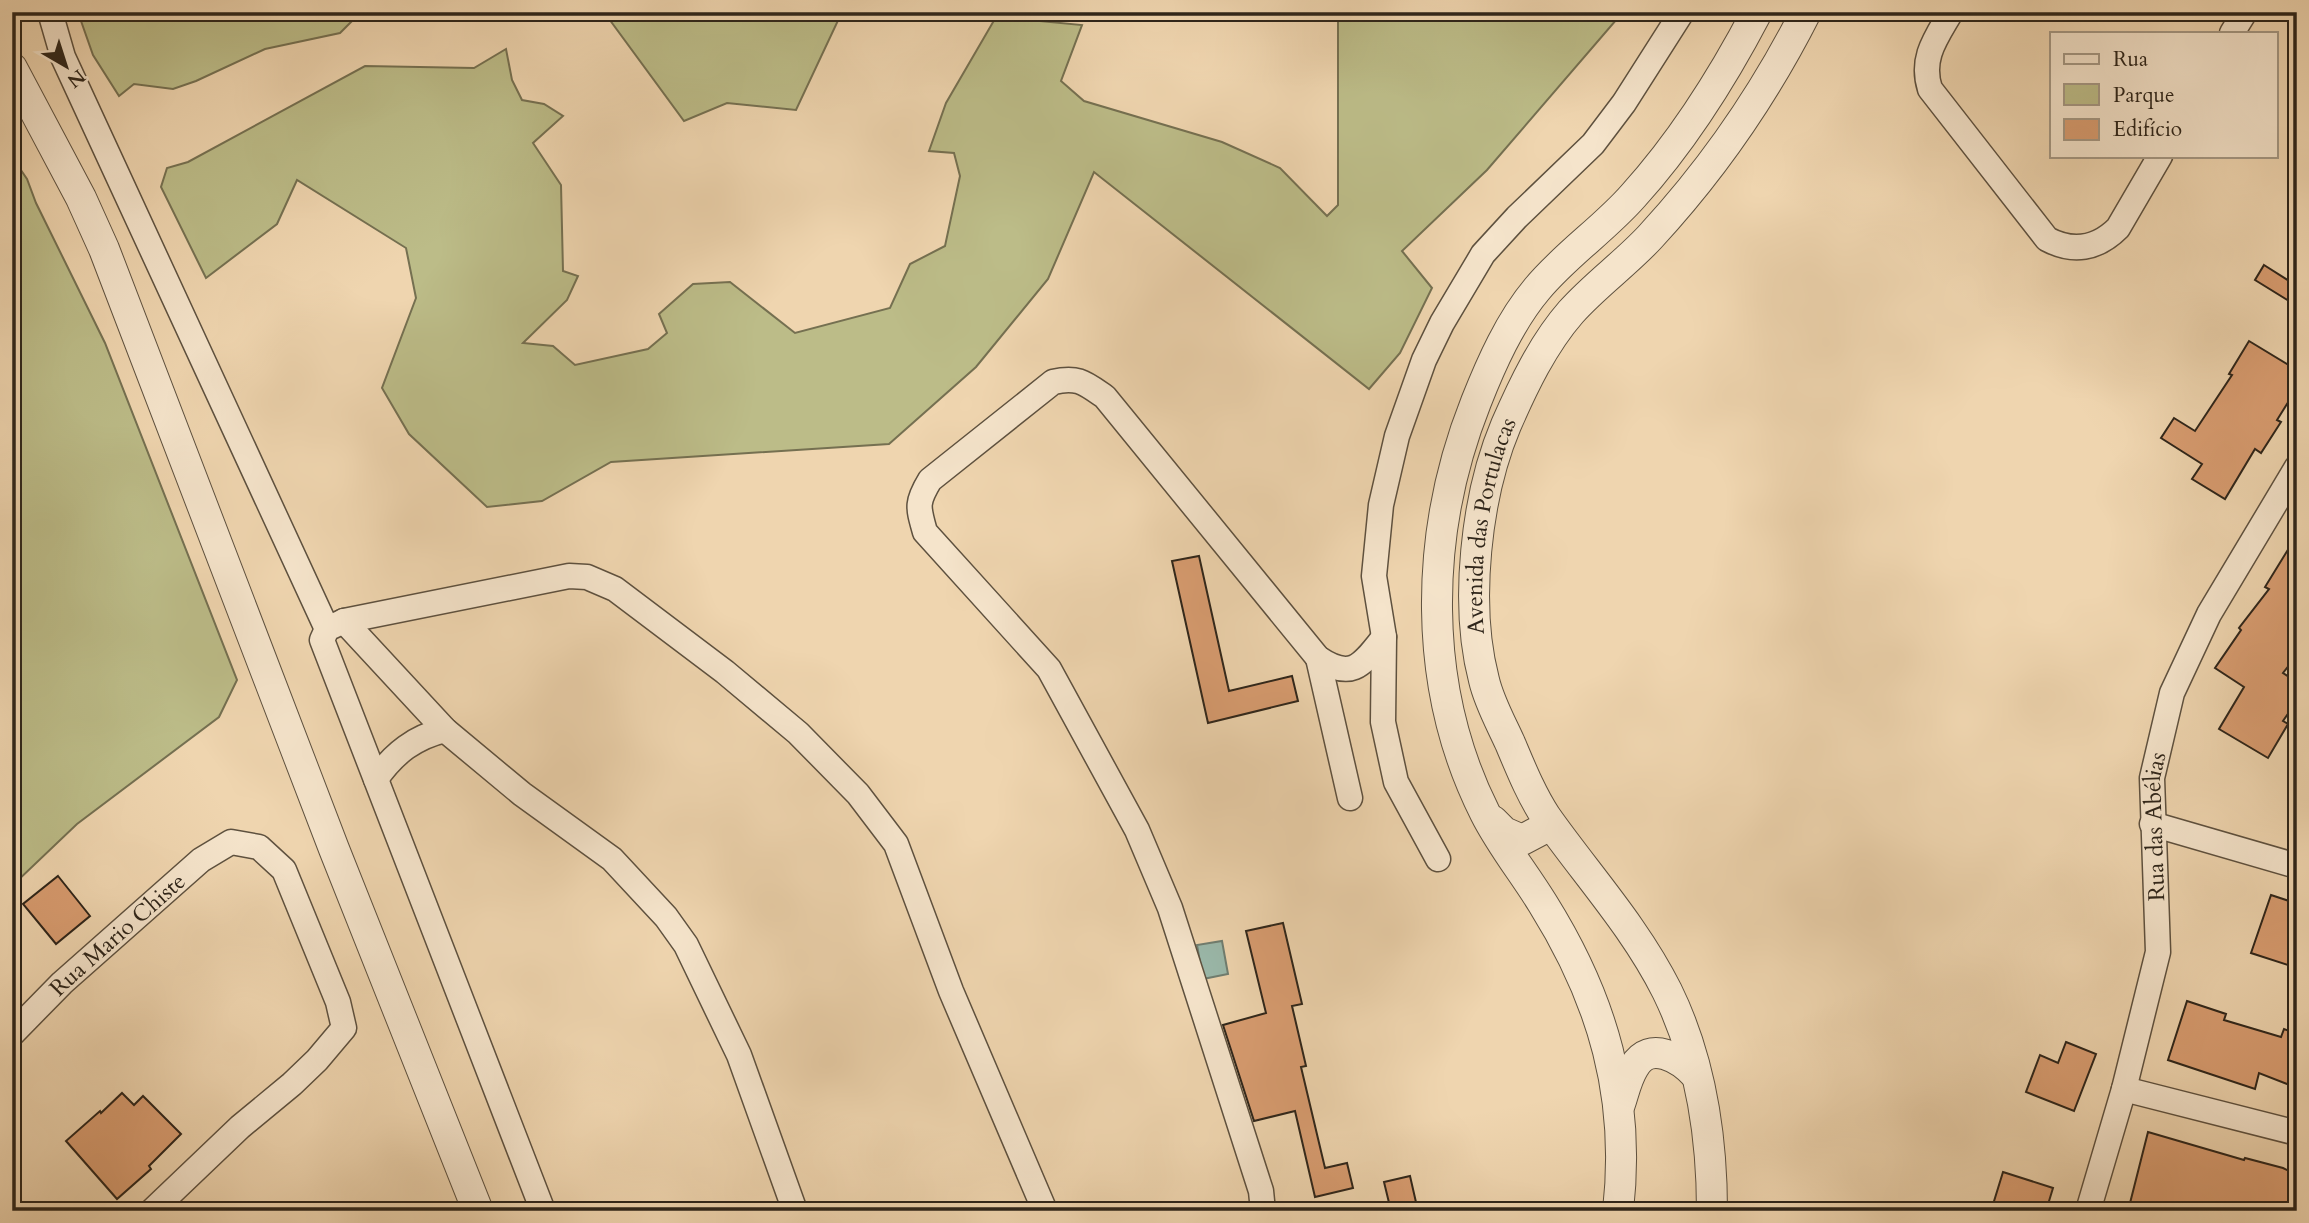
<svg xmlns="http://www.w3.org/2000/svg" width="2309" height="1223" viewBox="0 0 2309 1223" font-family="Cardo,serif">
<rect width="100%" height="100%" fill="#efd5af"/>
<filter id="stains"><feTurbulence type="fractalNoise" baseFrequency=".00286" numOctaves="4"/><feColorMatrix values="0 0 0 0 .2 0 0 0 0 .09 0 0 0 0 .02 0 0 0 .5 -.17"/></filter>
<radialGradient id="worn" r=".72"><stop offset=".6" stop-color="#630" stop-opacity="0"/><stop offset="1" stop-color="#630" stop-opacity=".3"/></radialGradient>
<g fill="#bcbc88" stroke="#757051" stroke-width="2">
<polygon points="108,12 361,12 340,33 265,49 196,81 173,89 134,84 119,96 93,55 81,21"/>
<polygon points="604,12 842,12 796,110 727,103 684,121"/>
<polygon points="1338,12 1623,12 1487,170 1402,251 1432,288 1400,353 1369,389 1094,172 1048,279 976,367 889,444 611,462 542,501 487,507 409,434 382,388 416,298 406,248 297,180 277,224 206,278 161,187 167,168 188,162 365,66 474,68 506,49 512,80 522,100 544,104 563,116 533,143 561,185 563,271 578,276 567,300 523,343 553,346 575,365 648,349 667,333 659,314 693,284 730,282 795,333 890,308 910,264 945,246 960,176 954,153 929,151 946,103 996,17 1082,25 1061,81 1084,101 1222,142 1280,168 1327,216 1338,205"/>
<polygon points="12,157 27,179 36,203 105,343 237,680 219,717 77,824 12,886"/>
</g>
<polygon fill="#9ab9ab" stroke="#6f7e71" stroke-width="2" points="1222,941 1228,974 1203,979 1197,945"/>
<g fill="#d99d71" stroke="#2e251a" stroke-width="2">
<polygon points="2264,265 2297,286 2297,306 2255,280"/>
<polygon points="2249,341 2297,370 2297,388 2277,420 2281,422 2261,453 2255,449 2225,499 2192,479 2202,464 2161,438 2174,418 2195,431 2232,375 2229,374"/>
<polygon points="2297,535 2297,655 2283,673 2297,682 2297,701 2283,721 2288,724 2268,758 2219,729 2244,687 2215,668 2241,630 2239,628 2269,589 2265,587"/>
<polygon points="1199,556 1229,691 1292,676 1298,701 1208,723 1172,561"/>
<polygon points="58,876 90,916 56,944 23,904"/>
<polygon points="2271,895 2292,902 2290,909 2297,910 2297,968 2251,953"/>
<polygon points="1283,923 1302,1004 1292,1006 1306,1066 1301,1067 1325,1168 1347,1163 1353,1188 1315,1197 1295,1111 1254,1121 1223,1025 1266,1013 1246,931"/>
<polygon points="2187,1001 2226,1014 2224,1020 2281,1037 2284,1029 2297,1034 2297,1088 2259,1073 2255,1089 2168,1060"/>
<polygon points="2066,1042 2096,1054 2074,1111 2026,1092 2040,1055 2058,1063"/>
<polygon points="122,1093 134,1105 143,1096 181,1134 149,1166 151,1169 117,1199 66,1141 100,1111 101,1113"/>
<polygon points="2148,1132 2244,1160 2245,1158 2283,1168 2297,1175 2297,1211 2192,1211 2171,1204 2169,1211 2128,1211"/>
<polygon points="2003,1172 2053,1188 2046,1211 1991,1211"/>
<polygon points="1410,1176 1418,1211 1391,1211 1384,1182"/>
</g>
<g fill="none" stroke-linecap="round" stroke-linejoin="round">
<g stroke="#5e513f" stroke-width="27">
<g id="minor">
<polyline points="50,12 63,57 327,629"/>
<path d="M 1951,12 C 1936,38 1920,58 1930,89 L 2047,239 C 2073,253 2097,249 2118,228 L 2160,156"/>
<polyline points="2232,33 2245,12"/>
<polyline points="344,621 445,730 522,794 612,859 666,917 686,945 739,1055 795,1211"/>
<polyline points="1318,658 1350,798"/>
<path d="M 376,779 C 394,753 415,737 445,730"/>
<polyline points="2152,824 2297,866"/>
<polyline points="1438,859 1396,782 1383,722 1384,637 1374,576 1381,505 1397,436 1424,360 1442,323 1483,254 1517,217 1593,144 1624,103 1682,12"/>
<path id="s1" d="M 12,1034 L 62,983 L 201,860 L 231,842 L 259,847 L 284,870 L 338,1002 L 344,1028 L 317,1060 L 292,1084 L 240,1127 L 152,1211"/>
<polyline points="2124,1089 2297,1133"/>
<polyline points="543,1211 322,640 327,629 344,621 569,576 587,577 615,589 725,672 798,733 858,794 896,844 951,991 1045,1211"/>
<path d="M 1263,1211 L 1261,1191 L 1170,908 L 1137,830 L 1049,669 L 925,532 C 918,507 916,503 930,480 L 1053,382 C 1078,376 1085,383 1105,397 L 1318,658 C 1352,681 1362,665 1384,637"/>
<path id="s2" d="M 2088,1211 L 2124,1089 L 2158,952 L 2152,778 L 2172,693 L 2209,614 L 2297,467"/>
</g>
</g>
<g stroke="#5e513f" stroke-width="32">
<g id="tertiary">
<polyline points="12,68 81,198 104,249 334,849 478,1211"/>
<polyline points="1493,821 1504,832 1522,840 1541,830 1547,819"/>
<path d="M 1620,1104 C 1624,1092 1627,1078 1634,1067 C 1650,1039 1681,1059 1696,1075"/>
<path d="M 1618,1211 C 1631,1097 1603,1000 1543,904 C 1524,873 1501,845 1485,813 C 1421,686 1424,533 1476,402 C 1491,364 1510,321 1537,289 C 1565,255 1604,229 1633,196 C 1682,142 1723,77 1757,12"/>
<path id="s3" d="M 1712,1211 C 1712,1137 1700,1058 1667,991 C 1635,927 1587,875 1546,817 C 1531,794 1521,769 1510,743 C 1501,723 1489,702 1484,680 C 1464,604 1476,496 1506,425 C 1523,386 1543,344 1571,312 C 1595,285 1626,263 1650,237 C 1712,170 1765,93 1806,12"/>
</g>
</g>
<use href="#minor" stroke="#f5e4cb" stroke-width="24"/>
<use href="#tertiary" stroke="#f5e4cb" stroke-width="30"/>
</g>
<g text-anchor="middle" stroke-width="5" stroke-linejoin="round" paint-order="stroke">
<g font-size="23" fill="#2e251a" stroke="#f5e4cb">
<text dy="8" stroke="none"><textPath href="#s3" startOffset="746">Avenida das Portulacas</textPath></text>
<text dy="8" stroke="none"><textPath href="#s2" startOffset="394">Rua das Abélias</textPath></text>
<text dy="8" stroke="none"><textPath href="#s1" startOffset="145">Rua Mario Chiste</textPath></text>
</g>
</g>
<rect width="2309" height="1223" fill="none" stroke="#efd5af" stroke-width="42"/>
<rect x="14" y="14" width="2281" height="1195" fill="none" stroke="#2e251a" stroke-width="3.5"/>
<rect x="21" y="21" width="2267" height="1181" fill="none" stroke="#2e251a" stroke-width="2"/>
<rect x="2050" y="32" width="228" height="126" fill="#f5e4cb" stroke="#a59884" stroke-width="2"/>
<rect x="2064" y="54" width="35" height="10" fill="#f5e4cb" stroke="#a59884" stroke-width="2"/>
<text x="2113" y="66" font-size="21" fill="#2e251a">Rua</text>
<rect x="2064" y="84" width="35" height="21" fill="#bcbc88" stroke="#a59884" stroke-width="2"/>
<text x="2113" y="102" font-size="21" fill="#2e251a">Parque</text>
<rect x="2064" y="119" width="35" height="21" fill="#d99d71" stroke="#a59884" stroke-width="2"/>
<text x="2113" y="136" font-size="21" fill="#2e251a">Edifício</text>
<g transform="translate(66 66) rotate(141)" stroke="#f5e4cb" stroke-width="5" paint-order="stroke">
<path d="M0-5L12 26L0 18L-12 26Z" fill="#2e251a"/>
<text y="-10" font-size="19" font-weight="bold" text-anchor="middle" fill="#2e251a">N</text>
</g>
<rect width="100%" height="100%" filter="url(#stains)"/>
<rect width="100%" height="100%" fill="url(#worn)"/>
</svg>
